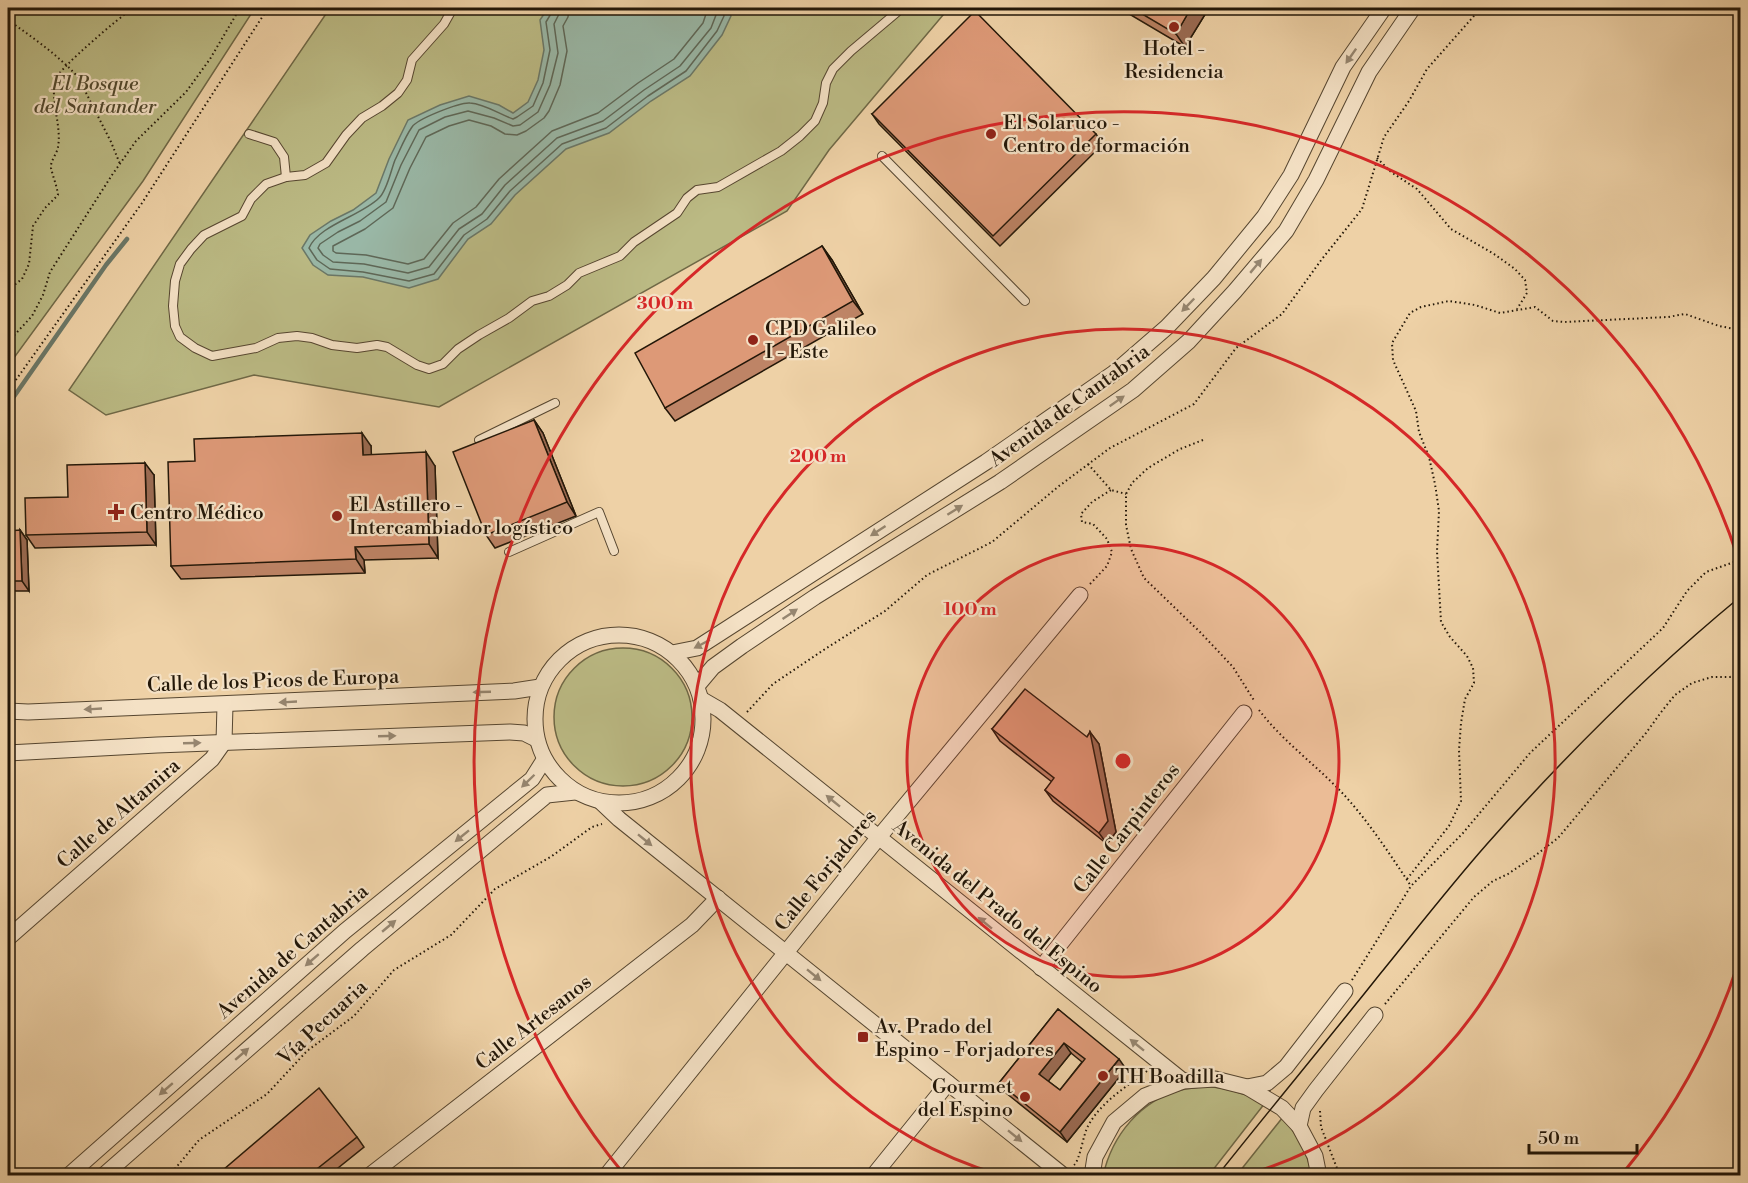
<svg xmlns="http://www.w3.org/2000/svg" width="1748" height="1183" viewBox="0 0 1748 1183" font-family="'Libre Bodoni',serif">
<rect width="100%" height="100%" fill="#eed1a6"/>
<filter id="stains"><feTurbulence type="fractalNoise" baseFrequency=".00333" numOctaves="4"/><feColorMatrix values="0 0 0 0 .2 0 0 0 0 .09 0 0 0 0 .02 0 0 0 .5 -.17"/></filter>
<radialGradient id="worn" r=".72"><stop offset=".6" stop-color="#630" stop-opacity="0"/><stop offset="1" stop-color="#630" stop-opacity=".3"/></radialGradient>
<g fill="#bbba84" stroke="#6f6846" stroke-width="1.5">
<polygon points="8,8 255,8 143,181 8,366"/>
<polygon points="330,8 949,8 829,150 787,211 439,407 254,375 106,415 69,390"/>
<circle cx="623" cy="717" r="69"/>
<path d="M 1205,1086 C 1228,1088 1245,1093 1265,1103 L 1209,1175 L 1103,1176 C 1112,1135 1141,1100 1181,1090 C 1189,1088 1197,1088 1205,1086 Z"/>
<path d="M 1283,1117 C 1298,1137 1307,1150 1312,1176 L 1236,1176 Z"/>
</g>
<polygon fill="#99b7a6" stroke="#6a7767" stroke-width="1.5" points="548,8 728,8 731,16 722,35 690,76 651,101 609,133 566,149 515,195 491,224 468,239 438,279 409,288 363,277 328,275 313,265 302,248 310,235 331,221 353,210 376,193 389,159 408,120 440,105 469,96 499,105 513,113 528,102 538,80 544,50 540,20"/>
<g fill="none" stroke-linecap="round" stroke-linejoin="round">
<g stroke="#5e6757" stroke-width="1.5">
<path d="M 553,8 L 552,12 L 546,22 L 550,50 L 543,83 L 533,106 L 517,117 L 513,119 C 499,114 485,104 470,103 C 460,102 417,119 412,127 C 405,137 400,150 395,160 C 391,170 387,191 379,198 C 361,216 319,225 309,248 L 317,260 L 330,269 L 363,272 L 409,281 L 434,274 L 464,235 L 487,219 L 510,191 L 562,144 L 606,128 L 648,96 L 686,71 L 717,31 L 724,16 L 723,8"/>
<polyline points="560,8 559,14 554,24 558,53 550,85 538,112 520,125 513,126 494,118 468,111 445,117 419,130 401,165 386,202 360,221 338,232 320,244 318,248 323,255 333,262 364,264 408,273 429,267 459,229 482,214 505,185 557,138 603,121 644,90 680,66 711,28 716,15 715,8"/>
<polyline points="569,8 568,17 563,26 567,51 560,85 549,111 544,118 526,131 517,135 505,134 491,126 469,120 449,126 426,137 410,168 393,208 365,229 333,246 333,251 336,253 366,255 408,264 424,259 453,223 476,207 499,179 552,131 598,113 638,83 674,59 703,23 706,14 706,8"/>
</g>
<polyline stroke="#6a7767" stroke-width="4.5" points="8,405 106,265 127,239"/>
<g stroke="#564630" stroke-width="10">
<g id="service">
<polyline points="453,8 444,24 412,60 407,80 398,93 382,106 362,118 346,135 326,163 305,175 286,177 266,184 251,199 242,216 204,235 191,249 180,264 175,281 173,306 175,326 180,337 195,348 212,356 256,348 278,338 297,336 312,338 332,345 357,348 377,345 387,347 417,365 429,369 443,364 458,349 479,335 509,318 532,301 549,296 567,285 579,273 620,256 634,242 677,213 687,198 697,190 718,187 781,151 800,136 815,121 823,103 826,83 833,69 851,51 902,8"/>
<polyline points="249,134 274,142 284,157 286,177"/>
<polyline points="882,156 1025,301"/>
<polyline points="479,440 555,403"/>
<polyline points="509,552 599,512 614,551"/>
</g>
</g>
<g stroke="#564630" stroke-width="17">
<g id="minor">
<circle cx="619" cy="719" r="84"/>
<polyline points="672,653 697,648 986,462 1114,373 1167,327 1214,278 1264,217 1291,175 1343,67 1384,8"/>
<polyline points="697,686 713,667 742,646 815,597 1000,482 1133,390 1189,341 1235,291 1286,231 1316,180 1369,72 1413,8"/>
<polyline points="701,699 720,710 1183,1081"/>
<polyline points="8,711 28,712 514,691 540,687"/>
<polyline points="8,753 157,745 510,732 524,733 536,739"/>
<polyline points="601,802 619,819 1064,1176"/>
<polyline points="8,938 212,759 224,742 225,705"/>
<polyline points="1041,968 1244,713"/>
<polyline points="1247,1087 1267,1083 1286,1067 1345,991"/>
<polyline points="1299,1126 1303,1108 1316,1090 1375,1015"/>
<polyline points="68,1176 345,931 532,779 544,760"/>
<polyline points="103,1176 362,949 547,795 575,792"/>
<polyline points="369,1176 692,925 718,898"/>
<polyline points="606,1176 879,837 1080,595"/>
<polyline points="873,1176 948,1083"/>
<polyline points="1092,1176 1095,1157 1114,1122 1145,1096 1183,1081 1215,1079 1247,1087 1282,1108 1299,1126 1315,1156 1319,1176"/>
</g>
</g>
<g stroke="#231708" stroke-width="2" stroke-dasharray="1.5 3" stroke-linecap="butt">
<path d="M 8,20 C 32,37 58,55 78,77 L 111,142 L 120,164"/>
<polyline points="1377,158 1391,172 1417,189 1451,229 1494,254 1515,269 1525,280 1527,293 1517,309"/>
<path d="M 8,290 L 22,279 L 29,264 L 33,226 L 45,208 L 58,195 C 57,186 53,177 51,168 C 50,161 57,154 58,147 C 62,125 49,98 56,79 C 59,68 120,17 133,8"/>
<polyline points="8,342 32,316 43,295 50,272 112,175 136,141 186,92 210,59 240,8"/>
<polyline points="8,391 142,203 268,8"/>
<polyline points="1203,440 1180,449 1148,468 1132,483 1126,494 1126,525 1131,549 1144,578 1200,632 1233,667 1255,702"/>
<polyline points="1088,464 1111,490 1126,494"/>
<polyline points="1090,584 1107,566 1112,552 1107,539 1093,524 1082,522 1081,514 1092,502 1111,490"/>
<path d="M 1259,710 C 1284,743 1319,767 1346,797 C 1371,825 1391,856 1411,886"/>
<polyline points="747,712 773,684 822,651 885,611 927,575 992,542 1059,486 1110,448 1194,404 1236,348 1282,314 1322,259 1362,209 1384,137 1409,101 1427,69 1481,8"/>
<polyline points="1407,879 1449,826 1461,801 1459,750 1461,723 1465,699 1474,683 1473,668 1467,656 1450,637 1441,622 1437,551 1439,511 1435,484 1429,457 1419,432 1416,411 1393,360 1392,343 1410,313 1421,307 1449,301 1475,305 1500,313 1535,307 1553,321 1564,322 1668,317 1685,314 1719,326 1740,330"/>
<polyline points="1352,980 1411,886 1463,833 1530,753 1663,628 1687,591 1706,572 1740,560"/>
<polyline points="1385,1004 1474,897 1493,881 1508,874 1536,855 1558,838 1646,733 1662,711 1675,695 1692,683 1712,677 1730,677 1740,675"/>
<polyline points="1320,1111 1321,1127 1340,1176"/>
<path d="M 1074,1165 C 1080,1160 1083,1135 1088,1126 C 1101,1102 1126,1087 1147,1071"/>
<polyline points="169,1176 199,1140 267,1094 307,1051 354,1016 394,970 451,935 495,889 552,856 592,827 602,824"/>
</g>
<use href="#service" stroke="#f4e1c5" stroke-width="8"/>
<use href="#minor" stroke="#f4e1c5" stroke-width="15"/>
<path stroke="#231708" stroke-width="1.5" d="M 1217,1176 C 1271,1108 1326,1042 1380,974 C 1415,931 1450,886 1487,844 C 1565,756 1649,672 1740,597"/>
</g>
<g fill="#be8466" stroke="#231708" stroke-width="1.5" fill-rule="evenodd">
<polygon points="1119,8 1209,8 1185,47"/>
<polygon points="872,114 1096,134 1103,144 1000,246 879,124"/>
<polygon points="822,246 832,260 863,314 675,421 665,408"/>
<polygon points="534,420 543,433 576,516 495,548 486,535"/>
<polygon points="371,446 371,455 435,466 438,558 364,560 365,573 181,579 171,566"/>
<polygon points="154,475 156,545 35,548 26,535 68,497"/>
<polygon points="20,530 27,540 29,591 15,591 8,581"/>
<polygon points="992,729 1087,737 1090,732 1099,744 1116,832 1107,844 1053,801 1045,790 1052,782 1000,741"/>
<path d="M 1058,1009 L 1126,1069 L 1067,1142 L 1006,1093 L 999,1083 ZM 1071,1053 L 1082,1062 L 1060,1090 L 1048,1081 Z"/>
<polygon points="357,1137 364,1147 328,1176 216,1176"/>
</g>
<g fill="#9b6b53" stroke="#231708" stroke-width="1.5">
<polygon points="1191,8 1209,8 1185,47 1176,34"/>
<polygon points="822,246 832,260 863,314 853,301"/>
<polygon points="534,420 543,433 576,516 567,502"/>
<polygon points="362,433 371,446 372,468 363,455"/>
<polygon points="426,452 435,466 438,558 429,544"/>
<polygon points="145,463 154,475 156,545 147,532"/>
<polygon points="20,530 27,540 29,591 22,581"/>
<polygon points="355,547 364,560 365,573 356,559"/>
<polygon points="1090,732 1099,744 1116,832 1107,844 1099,833"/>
<polygon points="1064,1043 1071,1053 1046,1084 1039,1074"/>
<polygon points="1119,1059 1126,1069 1067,1142 1060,1132"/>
</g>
<g fill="#d97" stroke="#231708" stroke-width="1.5" fill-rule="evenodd">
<polygon points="1132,8 1191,8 1176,34"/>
<polygon points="975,11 1096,134 993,236 872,114"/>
<polygon points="822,246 853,301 665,408 635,353"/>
<polygon points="534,420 567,502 486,535 453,452"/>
<polygon points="362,433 363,455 426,452 429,544 355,547 356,559 171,566 168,462 195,461 194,439"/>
<polygon points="145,463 147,532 26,535 25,498 68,497 67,465"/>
<polygon points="20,530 22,581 8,581 8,531"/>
<polygon points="1025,689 1087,737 1090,732 1108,821 1099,833 1045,790 1054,778 992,729"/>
<path d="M 1058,1009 L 1119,1059 L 1060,1132 L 999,1083 ZM 1064,1043 L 1085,1059 L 1060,1090 L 1039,1074 Z"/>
<polygon points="319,1088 357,1137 308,1176 216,1176"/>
</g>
<defs><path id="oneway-solid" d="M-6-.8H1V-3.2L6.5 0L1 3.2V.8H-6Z" transform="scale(1.5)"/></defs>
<g fill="#968670">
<use href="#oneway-solid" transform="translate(1351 56) rotate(125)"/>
<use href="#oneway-solid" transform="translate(1256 266) rotate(-50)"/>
<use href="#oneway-solid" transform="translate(1188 305) rotate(134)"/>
<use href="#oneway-solid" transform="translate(1117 401) rotate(-35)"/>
<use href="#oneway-solid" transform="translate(955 510) rotate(-32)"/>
<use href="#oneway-solid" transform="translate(878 531) rotate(147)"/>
<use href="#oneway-solid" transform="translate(790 614) rotate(-34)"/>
<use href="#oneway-solid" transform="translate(702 644) rotate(152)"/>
<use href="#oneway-solid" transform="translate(482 692) rotate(178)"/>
<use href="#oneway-solid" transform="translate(288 702) rotate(177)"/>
<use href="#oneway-solid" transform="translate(93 709) rotate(177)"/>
<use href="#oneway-solid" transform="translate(387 736) rotate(-2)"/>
<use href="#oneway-solid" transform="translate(192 743) rotate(-2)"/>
<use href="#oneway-solid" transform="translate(528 781) rotate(136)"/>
<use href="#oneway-solid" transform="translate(833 801) rotate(-141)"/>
<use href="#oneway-solid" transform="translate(462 836) rotate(141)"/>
<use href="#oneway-solid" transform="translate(645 840) rotate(39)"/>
<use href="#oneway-solid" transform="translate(985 923) rotate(-141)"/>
<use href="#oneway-solid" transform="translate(389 926) rotate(-40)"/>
<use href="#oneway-solid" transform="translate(312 960) rotate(139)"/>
<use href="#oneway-solid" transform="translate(814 975) rotate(39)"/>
<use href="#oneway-solid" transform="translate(1137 1045) rotate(-141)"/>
<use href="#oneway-solid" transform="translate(242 1054) rotate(-41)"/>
<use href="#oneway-solid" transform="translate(166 1089) rotate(139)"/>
<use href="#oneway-solid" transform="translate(1015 1136) rotate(39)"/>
</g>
<circle cx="1123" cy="761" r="216" fill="#d62828" fill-opacity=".12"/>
<g fill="none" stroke="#d62828" stroke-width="3">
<circle cx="1123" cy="761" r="216"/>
<path d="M1000 1175A432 432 0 1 1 1246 1175"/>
<path d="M1739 961A648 648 0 0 1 1623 1173M623 1173A648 648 0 1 1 1739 561"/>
</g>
<g fill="#8f2418" stroke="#f4e1c5" stroke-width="2">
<circle cx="1174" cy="27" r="6"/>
<circle cx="991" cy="134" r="6"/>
<circle cx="753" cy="340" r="6"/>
<path d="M113 503h6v6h6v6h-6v6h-6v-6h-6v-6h6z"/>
<circle cx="337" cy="516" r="6"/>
<rect x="857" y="1031" width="12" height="12" rx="3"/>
<circle cx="1103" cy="1076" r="6"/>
<circle cx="1025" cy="1097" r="6"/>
</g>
<g text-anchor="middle" stroke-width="4.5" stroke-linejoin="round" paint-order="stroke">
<g font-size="20" fill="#231708" stroke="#f4e1c5" text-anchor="start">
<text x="1174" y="55" text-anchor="middle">Hotel -<tspan x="1174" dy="23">Residencia</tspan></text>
<text x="1003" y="129">El Solaruco -<tspan x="1003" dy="23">Centro de formación</tspan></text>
<text x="765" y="335">CPD Galileo<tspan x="765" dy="23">I - Este</tspan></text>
<text x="349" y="511">El Astillero -<tspan x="349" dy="23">Intercambiador logístico</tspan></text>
<text x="130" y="519">Centro Médico</text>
<text x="875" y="1033">Av. Prado del<tspan x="875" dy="23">Espino - Forjadores</tspan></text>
<text x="1115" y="1083">TH Boadilla</text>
<text x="1013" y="1093" text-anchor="end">Gourmet<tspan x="1013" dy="23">del Espino</tspan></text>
</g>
<g font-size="20" font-style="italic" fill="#51482d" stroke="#f4e1c5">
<text x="95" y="90">El Bosque<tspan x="95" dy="23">del Santander</tspan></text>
</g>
<g font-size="20" fill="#231708" stroke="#f4e1c5">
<text transform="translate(1069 405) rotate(-36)" y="7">Avenida de Cantabria</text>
<text transform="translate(273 680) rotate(-2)" y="7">Calle de los Picos de Europa</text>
<text transform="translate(118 813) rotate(-41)" y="7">Calle de Altamira</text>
<text transform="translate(1126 828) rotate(-52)" y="7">Calle Carpinteros</text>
<text transform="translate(825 870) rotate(-51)" y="7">Calle Forjadores</text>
<text transform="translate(998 906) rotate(39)" y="7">Avenida del Prado del Espino</text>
<text transform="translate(292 951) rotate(-41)" y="7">Avenida de Cantabria</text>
<text transform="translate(322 1022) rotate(-43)" y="7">Vía Pecuaria</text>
<text transform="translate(533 1022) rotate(-38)" y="7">Calle Artesanos</text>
</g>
</g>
<circle cx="1123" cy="761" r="9" fill="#d62828" stroke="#f4e1c5" stroke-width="3"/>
<g font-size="18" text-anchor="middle" font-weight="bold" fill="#d62828" stroke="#f4e1c5" stroke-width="4.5" stroke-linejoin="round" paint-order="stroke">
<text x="665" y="309">300 m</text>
<text x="818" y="462">200 m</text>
<text x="970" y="615">100 m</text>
</g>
<rect width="1748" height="1183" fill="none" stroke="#eed1a6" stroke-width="30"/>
<rect x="9" y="9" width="1730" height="1165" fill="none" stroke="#231708" stroke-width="3"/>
<rect x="15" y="15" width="1718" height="1153" fill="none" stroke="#231708" stroke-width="1.5"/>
<path d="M1529 1144v9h108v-9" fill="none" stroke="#231708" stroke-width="3"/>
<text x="1538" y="1144" font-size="18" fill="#231708" stroke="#f4e1c5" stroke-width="4.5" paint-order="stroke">50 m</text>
<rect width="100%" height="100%" filter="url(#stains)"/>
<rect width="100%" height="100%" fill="url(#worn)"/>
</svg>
